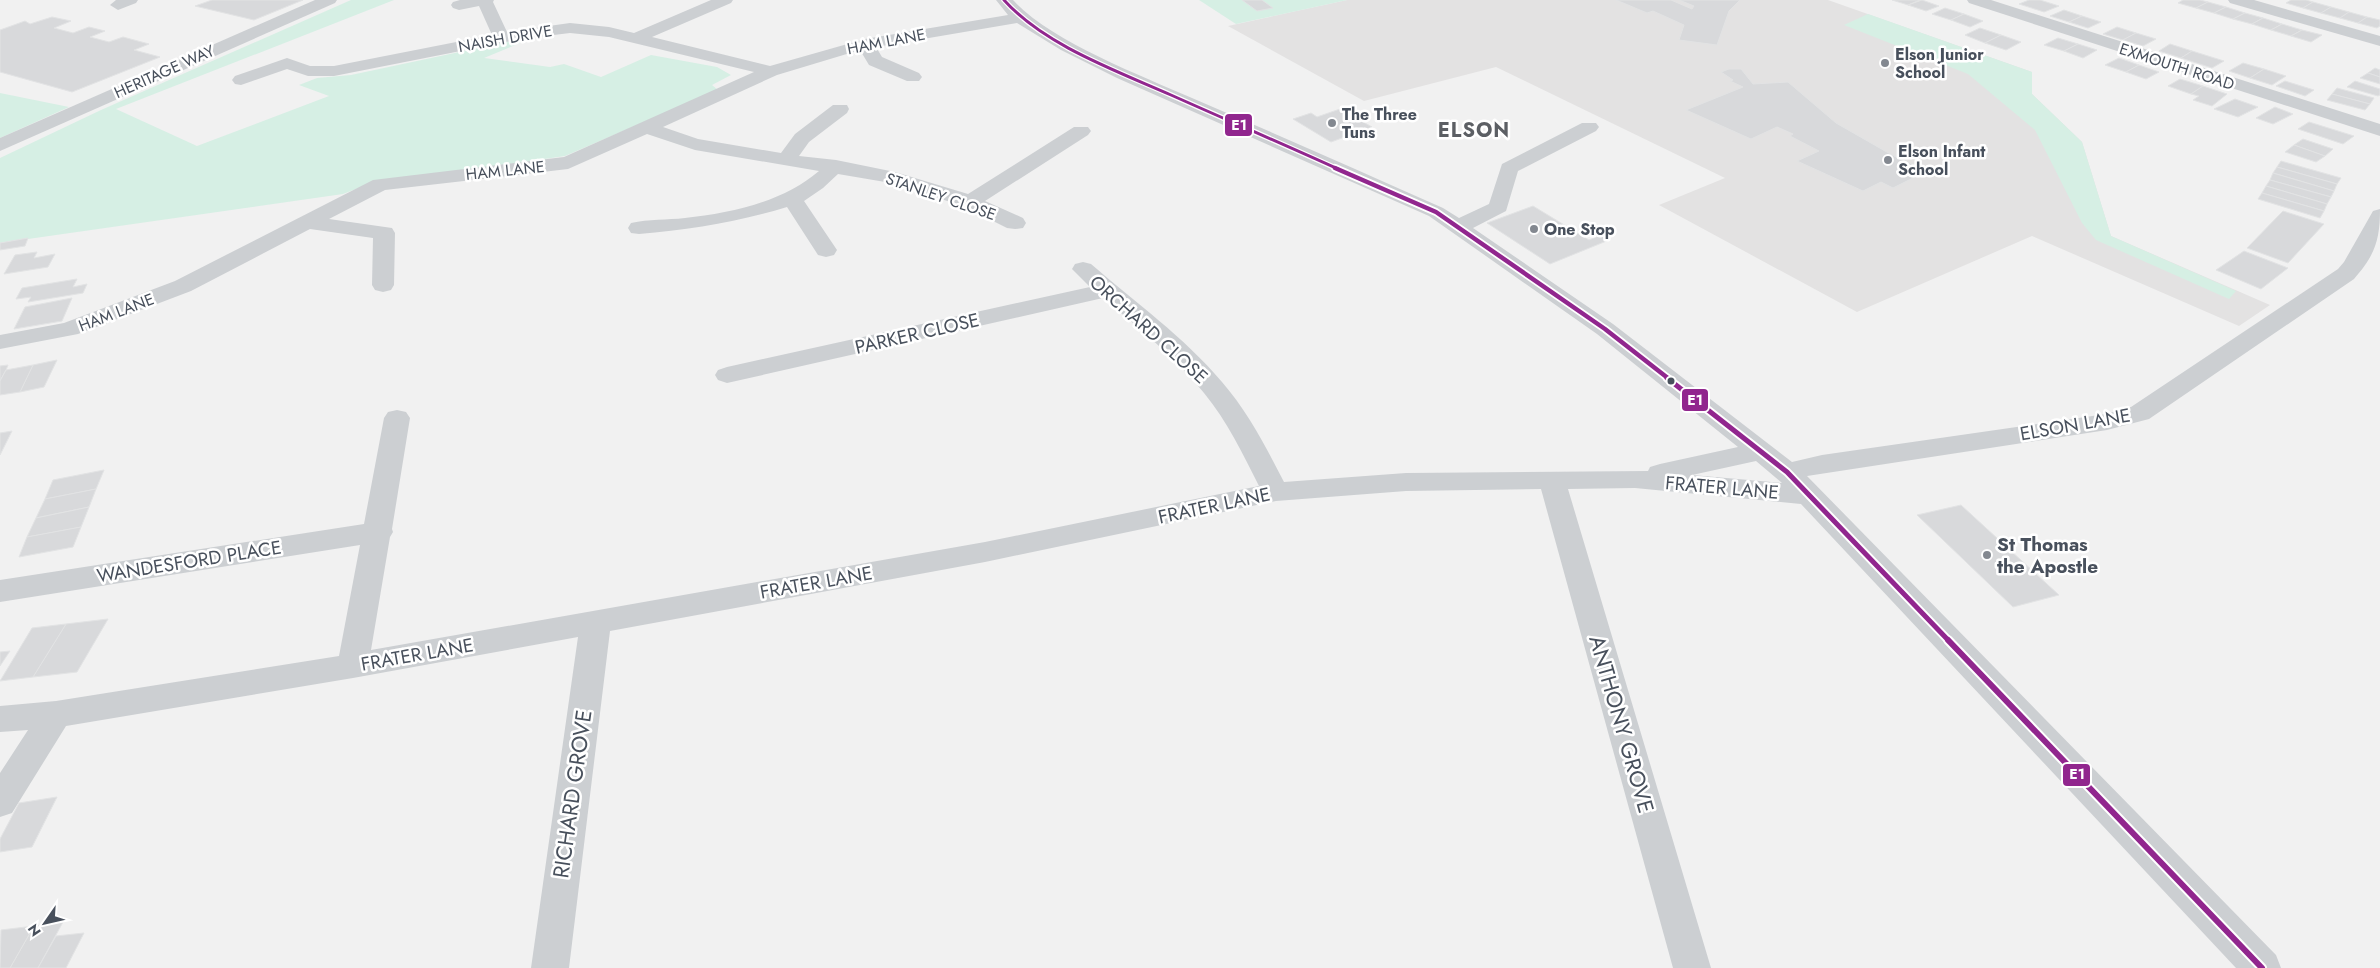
<svg xmlns="http://www.w3.org/2000/svg" width="2380" height="968" viewBox="0 0 2380 968" font-family="Jost,sans-serif">
<rect width="100%" height="100%" fill="#f1f1f1"/>
<polygon fill="#e3e2e2" points="1347,0 1828,0 2032,72 2032,94 2082,142 2111,236 2270,305 2239,326 2032,236 1857,312 1659,205 1725,178 1496,67 1364,101 1228,26"/>
<g fill="#d6efe4">
<polygon points="351,0 394,0 116,109 197,146 329,96 299,85 317,78 351,75 539,35 484,58 550,67 564,64 601,77 651,55 717,67 731,75 712,85 718,90 565,156 369,184 343,194 0,243 0,158 101,110"/>
<polygon points="1199,0 1347,0 1236,24"/>
<polygon points="1868,14 2032,72 2032,94 2082,142 2111,236 2236,291 2229,299 2096,240 2082,223 2035,130 1968,74 1844,25"/>
<polygon points="0,93 69,107 0,138"/>
</g>
<g fill="#d8d9db" stroke="#e2e3e4">
<polygon points="212,0 303,0 254,20 195,6"/>
<polygon points="1242,0 1262,0 1273,8 1257,11"/>
<polygon points="1616,0 1671,0 1692,9 1694,6 1679,0 1740,0 1729,11 1717,45 1679,40 1684,25 1653,11 1647,13"/>
<polygon points="1892,0 1920,0 1908,5"/>
<polygon points="1922,0 1939,6 1926,11 1908,5"/>
<polygon points="2029,0 2040,0 2059,6 2044,12 2019,4"/>
<polygon points="2183,0 2200,0 2208,2 2196,8 2178,3"/>
<polygon points="2291,0 2306,0 2313,2 2303,8 2286,3"/>
<polygon points="2208,2 2226,7 2214,13 2196,8"/>
<polygon points="2313,2 2331,7 2321,13 2303,8"/>
<polygon points="2226,7 2245,13 2233,19 2214,13"/>
<polygon points="2331,7 2349,12 2340,18 2321,13"/>
<polygon points="1945,8 1964,14 1951,20 1932,14"/>
<polygon points="2064,10 2082,16 2069,22 2050,16"/>
<polygon points="2349,12 2367,17 2358,23 2340,18"/>
<polygon points="2245,13 2263,18 2252,24 2233,19"/>
<polygon points="1964,14 1983,21 1970,27 1951,20"/>
<polygon points="2082,16 2101,22 2088,28 2069,22"/>
<polygon points="52,17 71,21 54,28 73,33 89,27 105,31 90,37 109,42 123,37 149,44 134,50 160,57 72,92 0,72 0,30 25,21 30,24"/>
<polygon points="2367,17 2380,20 2380,26 2377,28 2358,23"/>
<polygon points="2263,18 2282,24 2271,30 2252,24"/>
<polygon points="2282,24 2302,30 2291,36 2271,30"/>
<polygon points="2117,27 2136,33 2123,40 2103,34"/>
<polygon points="1980,28 2001,35 1985,43 1965,35"/>
<polygon points="2302,30 2322,35 2311,42 2291,36"/>
<polygon points="2136,33 2156,39 2143,46 2123,40"/>
<polygon points="2001,35 2021,42 2006,50 1985,43"/>
<polygon points="2058,38 2078,44 2064,51 2044,45"/>
<polygon points="2078,44 2097,50 2083,58 2064,51"/>
<polygon points="2170,44 2192,51 2181,58 2159,51"/>
<polygon points="2192,51 2224,61 2212,68 2181,58"/>
<polygon points="2119,58 2139,65 2126,72 2105,65"/>
<polygon points="2243,63 2264,69 2250,78 2229,71"/>
<polygon points="2139,65 2159,72 2146,79 2126,72"/>
<polygon points="2375,68 2380,70 2380,77 2368,73"/>
<polygon points="1729,69 1741,69 1753,84 1788,82 1836,123 1892,155 1927,171 1893,188 1881,182 1863,191 1797,161 1819,151 1790,136 1793,134 1777,127 1751,139 1686,110 1743,87 1730,81 1733,80 1721,72"/>
<polygon points="2264,69 2286,76 2272,85 2250,78"/>
<polygon points="2368,73 2380,77 2380,84 2360,78"/>
<polygon points="2180,79 2203,86 2191,94 2168,86"/>
<polygon points="2285,81 2314,90 2305,96 2276,86"/>
<polygon points="2355,81 2380,89 2380,95 2378,96 2347,87"/>
<polygon points="2203,86 2227,94 2212,106 2193,100 2199,96 2191,94"/>
<polygon points="2337,88 2374,98 2370,104 2332,94"/>
<polygon points="2332,94 2370,104 2365,110 2327,100"/>
<polygon points="2235,99 2258,107 2238,117 2214,109"/>
<polygon points="2275,107 2293,114 2273,124 2256,118"/>
<polygon points="1340,109 1372,127 1331,142 1293,119 1311,113 1317,117"/>
<polygon points="2309,122 2354,136 2343,144 2298,129"/>
<polygon points="2303,139 2333,149 2325,156 2294,145"/>
<polygon points="2294,145 2325,156 2316,162 2285,152"/>
<polygon points="2281,161 2341,178 2337,184 2277,167"/>
<polygon points="2277,167 2337,184 2334,191 2273,173"/>
<polygon points="2273,173 2334,191 2331,197 2270,180"/>
<polygon points="2270,180 2331,197 2327,204 2266,186"/>
<polygon points="2266,186 2327,204 2324,211 2262,193"/>
<polygon points="2262,193 2324,211 2320,218 2258,199"/>
<polygon points="1533,206 1589,240 1601,235 1609,240 1550,264 1487,223"/>
<polygon points="2283,211 2324,224 2288,263 2247,248"/>
<polygon points="28,238 25,246 0,250 0,243"/>
<polygon points="2244,251 2288,268 2261,289 2216,270"/>
<polygon points="37,252 34,258 55,254 48,267 4,274 15,255"/>
<polygon points="77,279 73,287 87,284 83,293 28,302 31,297 16,299 22,288"/>
<polygon points="72,298 62,321 14,329 25,307"/>
<polygon points="57,360 44,387 20,392 33,365"/>
<polygon points="8,365 6,370 0,381 0,366"/>
<polygon points="33,365 20,392 0,395 0,381 6,370"/>
<polygon points="12,431 0,455 0,433"/>
<polygon points="104,470 96,489 45,499 53,480"/>
<polygon points="96,489 89,507 36,518 45,499"/>
<polygon points="1961,505 2059,595 2013,607 1917,515"/>
<polygon points="89,507 81,527 27,537 36,518"/>
<polygon points="81,527 73,547 19,557 27,537"/>
<polygon points="108,619 77,672 33,677 66,624"/>
<polygon points="66,624 33,677 0,681 32,628"/>
<polygon points="10,651 0,666 0,652"/>
<polygon points="57,797 32,847 0,852 0,839 19,803"/>
<polygon points="63,922 38,968 10,968 34,926"/>
<polygon points="34,926 10,968 0,968 1,930"/>
<polygon points="84,933 66,968 38,968 56,936"/>
</g>
<g fill="none" stroke-linecap="round" stroke-linejoin="round">
<g fill="#cccfd2" fill-rule="evenodd">
<polygon points="116,0 138,0 136,3 118,10 110,5"/>
<polygon points="315,0 337,0 335,3 0,151 0,138"/>
<path d="M 460,0 L 494,0 L 493,2 L 507,32 L 570,23 L 609,27 L 634,33 L 711,0 L 733,0 L 731,3 L 652,37 L 770,66 L 865,39 L 1008,15 L 996,0 L 1013,0 C 1050,41 1140,75 1192,98 C 1276,134 1360,171 1443,208 L 1459,218 L 1489,204 L 1502,164 L 1582,123 L 1596,123 L 1599,127 L 1596,131 L 1518,171 L 1506,211 L 1473,228 L 1613,324 L 1792,462 L 1822,455 L 2106,414 L 2131,407 L 2338,269 L 2344,262 L 2373,211 L 2380,209 C 2380,240 2375,255 2354,279 L 2149,419 L 2107,430 L 1807,476 L 2276,955 L 2281,968 L 2236,968 L 1801,504 L 1635,488 L 1568,489 L 1711,968 L 1673,968 L 1541,489 L 1406,491 L 1276,501 L 985,562 L 610,631 L 569,968 L 531,968 L 578,637 L 353,678 L 66,726 L 12,813 L 0,817 L 0,773 L 28,730 L 0,732 L 0,706 L 56,701 L 339,656 L 360,545 L 0,602 L 0,580 L 364,524 L 384,418 L 388,412 L 397,410 L 406,412 L 410,418 L 392,529 L 393,532 L 390,537 L 371,650 L 985,542 L 1259,486 C 1243,454 1227,421 1204,393 C 1175,357 1138,327 1103,298 L 727,383 L 718,380 L 715,375 L 718,370 L 727,367 L 1090,287 L 1072,269 L 1075,264 L 1083,262 L 1091,264 C 1135,302 1184,337 1222,382 C 1248,412 1266,447 1284,482 L 1406,473 L 1648,471 L 1650,467 L 1660,464 L 1738,447 L 1597,334 L 1429,216 L 1117,78 L 1061,50 L 1017,23 L 876,47 L 882,57 L 919,73 L 922,77 L 919,81 L 907,81 L 869,65 L 860,50 L 777,75 L 663,127 L 698,139 L 781,153 L 795,134 L 833,105 L 847,105 L 849,109 L 847,113 L 809,142 L 799,156 L 836,160 L 895,172 L 968,194 L 1074,127 L 1088,127 L 1091,131 L 1088,135 L 985,201 L 1023,218 L 1026,223 L 1023,228 L 1015,229 L 1007,228 L 963,206 L 891,183 L 838,174 L 823,188 L 804,201 L 837,250 L 834,255 L 826,257 L 818,255 L 787,207 C 738,222 690,230 639,234 L 631,233 L 628,228 L 631,223 C 649,219 667,220 685,218 C 731,213 783,202 819,171 L 695,150 L 647,134 L 568,169 L 385,190 L 329,219 L 392,228 L 395,233 L 394,285 L 391,290 L 383,292 L 375,290 L 372,285 L 373,238 L 310,229 L 191,291 L 78,334 L 0,349 L 0,335 L 64,323 L 175,281 L 373,180 L 564,157 L 754,72 L 609,37 L 570,33 L 521,39 L 334,76 L 308,76 L 287,69 L 241,85 L 235,84 L 232,80 L 235,76 L 287,58 L 310,66 L 334,66 L 492,35 L 479,6 L 459,10 L 453,8 L 451,5 L 453,2 ZM 1756,461 L 1782,483 L 1692,475 Z"/>
<polygon points="1967,0 1991,0 2380,124 2380,136 1969,3"/>
<polygon points="2228,0 2254,0 2380,36 2380,46 2230,3"/>
</g>
<g stroke="#fff" stroke-width="5.5">
<path id="bus-1-far3" d="M 1004,0 C 1044,45 1117,71 1171,95 C 1227,120 1283,144 1338,169"/>
</g>
<g stroke="#fff" stroke-width="8">
<polyline id="bus-1-far2" points="1335,168 1436,212 1605,329 1669,379"/>
</g>
<g stroke="#fff" stroke-width="9">
<polyline id="bus-1-far1" points="1667,378 1787,472 1949,641"/>
</g>
<g stroke="#fff" stroke-width="10">
<polyline id="bus-1" points="1948,640 2262,968"/>
</g>
<use href="#bus-1-far3" stroke="#91268e" stroke-width="3"/>
<use href="#bus-1-far2" stroke="#91268e" stroke-width="4.5"/>
<use href="#bus-1-far1" stroke="#91268e" stroke-width="5"/>
<use href="#bus-1" stroke="#91268e" stroke-width="6"/>
</g>
<g fill="#838890" stroke="#fff" stroke-width="2">
<circle cx="1885" cy="63" r="5"/>
<circle cx="1332" cy="123" r="5"/>
<circle cx="1888" cy="160" r="5"/>
<circle cx="1534" cy="229" r="5"/>
<circle cx="1987" cy="555" r="5"/>
</g>
<circle fill="#48505c" stroke="#fff" stroke-width="2" cx="1671" cy="381" r="4.5"/>
<g text-anchor="middle" stroke-width="5" stroke-linejoin="round" paint-order="stroke">
<g font-size="16" fill="#48505c" stroke="#fff">
<text transform="translate(505 38) rotate(-10)" y="6">NAISH DRIVE</text>
<text transform="translate(886 41) rotate(-11)" y="6">HAM LANE</text>
<text transform="translate(2177 66) rotate(18)" y="6">EXMOUTH ROAD</text>
<text transform="translate(164 71) rotate(-24)" y="6">HERITAGE WAY</text>
<text transform="translate(505 170) rotate(-6)" y="6">HAM LANE</text>
<text transform="translate(941 196) rotate(19)" y="6">STANLEY CLOSE</text>
<text transform="translate(116 312) rotate(-21)" y="6">HAM LANE</text>
</g>
<g font-size="16" font-weight="bold" fill="#48505c" stroke="#fff" text-anchor="start">
<text x="1895" y="60">Elson Junior<tspan x="1895" dy="18">School</tspan></text>
<text x="1342" y="120">The Three<tspan x="1342" dy="18">Tuns</tspan></text>
<text x="1898" y="157">Elson Infant<tspan x="1898" dy="18">School</tspan></text>
<text x="1544" y="235">One Stop</text>
</g>
<g font-size="19" fill="#48505c" stroke="#fff">
<text transform="translate(1149 329) rotate(42)" y="7">ORCHARD CLOSE</text>
<text transform="translate(917 333) rotate(-13)" y="7">PARKER CLOSE</text>
<text transform="translate(2075 424) rotate(-10)" y="7">ELSON LANE</text>
<text transform="translate(1722 487) rotate(5)" y="7">FRATER LANE</text>
<text transform="translate(1214 505) rotate(-12)" y="7">FRATER LANE</text>
<text transform="translate(189 561) rotate(-9)" y="7">WANDESFORD PLACE</text>
<text transform="translate(816 582) rotate(-10)" y="7">FRATER LANE</text>
<text transform="translate(417 654) rotate(-10)" y="7">FRATER LANE</text>
</g>
<g font-size="19" font-weight="bold" fill="#48505c" stroke="#fff" text-anchor="start">
<text x="1997" y="551">St Thomas<tspan x="1997" dy="22">the Apostle</tspan></text>
</g>
<g font-size="20" font-weight="bold" letter-spacing="1" fill="#5c5f64" stroke="#fff">
<text x="1474" y="137">ELSON</text>
</g>
<g font-size="22" fill="#48505c" stroke="#fff">
<text transform="translate(1622 724) rotate(74)" y="8">ANTHONY GROVE</text>
<text transform="translate(572 794) rotate(-82)" y="8">RICHARD GROVE</text>
</g>
</g>
<g stroke="#fff" stroke-width="2">
<rect x="1224" y="113" width="29" height="24" rx="5" fill="#91268e"/>
<rect x="1681" y="388" width="28" height="24" rx="5" fill="#91268e"/>
<rect x="2062" y="763" width="29" height="24" rx="5" fill="#91268e"/>
</g>
<g font-size="14" text-anchor="middle" font-weight="bold" fill="#fff">
<text x="1239" y="130">E1</text>
<text x="1695" y="405">E1</text>
<text x="2077" y="779">E1</text>
</g>
<g transform="translate(45 923) rotate(236)" stroke="#ffffff" stroke-width="4" paint-order="stroke">
<path d="M0-4L9 19L0 12L-9 19Z" fill="#48505c"/>
<text y="-8" font-size="14" font-weight="bold" text-anchor="middle" fill="#48505c">N</text>
</g>
</svg>
